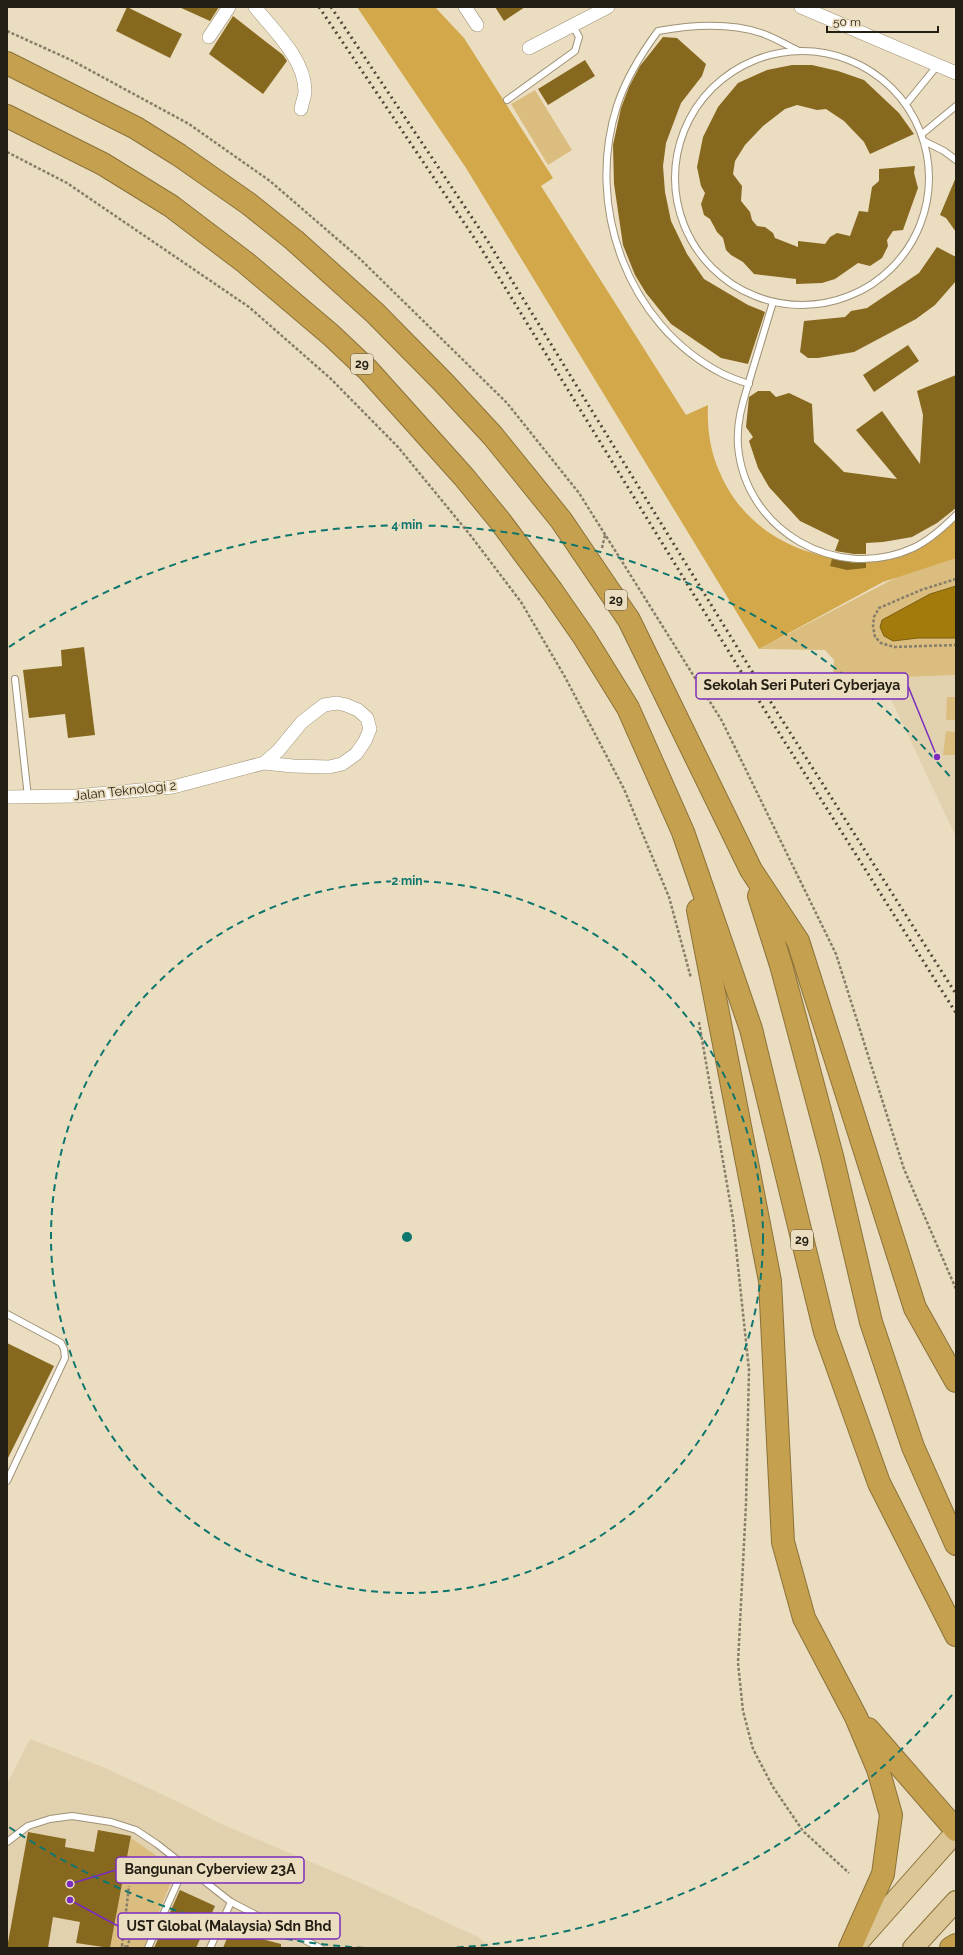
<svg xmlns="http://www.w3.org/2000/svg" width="963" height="1955" viewBox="0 0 963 1955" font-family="Raleway,sans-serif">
<rect width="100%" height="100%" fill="#ebddc0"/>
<g fill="#e2d1ae">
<polygon points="956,675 956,837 881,678"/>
<polygon points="30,1739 103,1767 189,1807 219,1823 370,1887 478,1937 492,1948 7,1948 7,1784"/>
</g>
<g fill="#dbbd7f">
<polygon points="535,90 572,150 548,165 511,104"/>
<polygon points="956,555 956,675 881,678 833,676 834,660 825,650 759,649 920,565"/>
<polygon points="947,697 956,697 956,720 946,720"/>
<polygon points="946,731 956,732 956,755 943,755"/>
<polygon points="131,1838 171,1866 173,1877 144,1948 110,1948"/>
</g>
<path fill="#d2a84b" d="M 357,7 L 435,7 L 464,38 L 553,178 L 541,186 L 686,415 L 708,405 C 707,429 710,451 720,473 C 751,546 840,578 911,546 C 928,538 942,526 956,515 L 956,558 L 883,582 L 759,649 L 466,168 Z"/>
<polygon fill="#a37b0d" stroke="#7d5f0f" points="956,586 956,638 918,638 893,641 884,636 880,627 882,620 930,594"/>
<g fill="#87681f">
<polygon points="127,7 182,34 170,58 116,31"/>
<polygon points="179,7 219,7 210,21"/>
<polygon points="495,7 525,7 504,21"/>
<polygon points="233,16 283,55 287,61 263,94 209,54"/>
<polygon points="663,37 677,38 706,64 702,76 681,103 666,143 663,166 665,192 671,221 687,254 704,279 748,305 765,312 748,364 721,358 671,324 646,293 635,275 623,245 614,184 613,145 621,108 629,87 640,66"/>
<polygon points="585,60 595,76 548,105 538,89"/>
<polygon points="792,65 812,65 838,71 864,80 899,113 914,134 870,154 864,142 844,121 826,109 817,110 797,105 785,109 763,126 745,145 735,161 733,174 742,186 741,201 750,212 752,220 757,226 765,227 773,233 775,238 798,247 798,241 825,244 830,237 837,233 850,236 859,211 868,212 872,187 879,181 879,169 915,166 914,173 918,188 903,230 893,231 887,240 888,246 882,258 870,266 858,263 835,279 822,283 796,284 796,279 754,274 743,262 731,255 726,250 723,238 717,232 710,219 704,215 701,204 705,193 701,186 697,167 703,137 718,107 738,83 767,70"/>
<polygon points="956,177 956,232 946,218 940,215"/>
<polygon points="937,247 956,257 956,281 935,305 916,319 854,352 818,358 808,358 800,352 804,321 845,317 851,311 867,308 919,273"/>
<polygon points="908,345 919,361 874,392 863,375"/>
<polygon points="956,375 956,508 937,523 912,537 883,542 866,543 866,554 854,554 835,551 839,540 800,521 769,487 758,468 749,441 753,437 746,427 749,397 758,391 770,391 776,397 789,393 812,404 814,442 844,472 897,479 856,430 882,411 920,464 923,415 917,391"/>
<polygon points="832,559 854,563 866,563 866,568 847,570 830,566"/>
<polygon points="84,647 95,735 68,738 65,714 29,718 23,670 62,666 61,650"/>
<polygon points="7,1343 54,1366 7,1460"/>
<polygon points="98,1830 131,1836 110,1948 76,1943 80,1922 53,1917 48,1948 7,1948 28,1832 66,1839 65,1847 94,1852"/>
<polygon points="180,1890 215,1906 196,1948 154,1948"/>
<polygon points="230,1931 281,1944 281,1948 223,1948"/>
</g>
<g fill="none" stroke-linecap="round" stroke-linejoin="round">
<g stroke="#9f9277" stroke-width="8">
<g id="lane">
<circle cx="802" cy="178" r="127"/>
<polyline points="507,100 575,51 579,37 573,26"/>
<polyline points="906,104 937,66"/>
<polyline points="922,134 956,106"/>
<polyline points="924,141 944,151 956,160"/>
<path d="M 773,302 C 766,326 758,351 751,375 C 744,399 736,420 738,446 C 745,530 836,583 913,548 C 930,540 943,528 956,515"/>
<path d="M 749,384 C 740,381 731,378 723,374 C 627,325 585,206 617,106 C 626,78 641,54 658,31 C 691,25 728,22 761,33 C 774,37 786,45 797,50"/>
<polyline points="15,679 28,797"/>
<polyline points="7,1314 61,1343 64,1349 65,1358 7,1481"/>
<polyline points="7,1842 28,1826 50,1819 72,1816 111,1822 136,1830 157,1844 231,1902 320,1948"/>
<polyline points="148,1948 185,1866"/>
<polyline points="210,1948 231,1902"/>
</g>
</g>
<g stroke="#9f9277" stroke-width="14">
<g id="street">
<path d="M 255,7 C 274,31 305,59 305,91 C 305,96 302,103 301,109"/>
<polyline points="465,7 477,25"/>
<polyline points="801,7 956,73"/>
<polyline points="209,37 229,7"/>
<polyline points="529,48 608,7"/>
<polyline points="7,797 75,796 173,787 264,763 293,766 329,767 342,764 356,754 365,741 370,729 367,718 358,710 346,705 337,703 324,705 302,722 278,751 264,763"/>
</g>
</g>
<g stroke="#8c723a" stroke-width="22">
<g id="primary">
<polyline points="854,1947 956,1832"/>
<polyline points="913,1948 956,1901"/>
</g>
</g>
<g stroke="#8c723a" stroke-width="24">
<g id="highway">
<polyline points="7,63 136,128 179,155 249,204 294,240 375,313 444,383 493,436 561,520 629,620 751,870 798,941 915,1308 956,1381"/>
<polyline points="7,116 103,164 171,206 246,263 331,335 368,370 464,477 500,521 552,591 584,637 628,708 683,832 751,1029 825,1332 879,1483 956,1635"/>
<polyline points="759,896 781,965 832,1156 871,1322 913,1447 956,1544"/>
<polyline points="698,910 770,1281 783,1542 804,1618 856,1717 878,1769 891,1815 883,1874 850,1948"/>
<polyline points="868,1729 956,1830"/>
<polyline points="951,1948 956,1945"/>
</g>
</g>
<g stroke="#877e6a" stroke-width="2.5" stroke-dasharray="3 2" stroke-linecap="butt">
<polyline points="7,31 71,60 189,124 270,181 358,257 507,403 579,493 722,721 836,954 904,1169 956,1289"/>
<polyline points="7,152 67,183 249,307 330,378 398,447 471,536 521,602 565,677 624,789 669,897 691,978"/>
<polyline points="602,548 605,535"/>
<polyline points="956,579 921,590 879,608 874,617 873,626 875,637 881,643 894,647 956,645"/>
<polyline points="699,1022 733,1219 749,1370 746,1504 738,1663 743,1711 753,1749 773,1787 803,1831 849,1873"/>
<polyline points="127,1947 122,1946 129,1886"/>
<polyline points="127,1948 137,1914 145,1917 145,1930"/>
</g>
<use href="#lane" stroke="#fff" stroke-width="6"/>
<use href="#street" stroke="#fff" stroke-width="13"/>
<use href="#primary" stroke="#dcc695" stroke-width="20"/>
<use href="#highway" stroke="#c4a04f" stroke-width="22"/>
<g stroke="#4f4839" stroke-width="3" stroke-dasharray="2 4" stroke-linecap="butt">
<polyline points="319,7 479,245 769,717 956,1013"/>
<polyline points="331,7 487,240 777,712 956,994"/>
</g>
</g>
<g fill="none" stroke="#0f766e" stroke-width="2" stroke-dasharray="7 5">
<circle cx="407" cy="1237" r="356"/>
<path d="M952 1695A712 712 0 0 1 450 1948M364 1948A712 712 0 0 1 9 1827M9 647A712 712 0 0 1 952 779"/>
</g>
<g text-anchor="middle" stroke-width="4" stroke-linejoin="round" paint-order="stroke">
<g fill="#ebddc0" stroke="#5f5747" stroke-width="1">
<rect x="351" y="354" width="22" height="20" rx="3"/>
<rect x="605" y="590" width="22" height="20" rx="3"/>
<rect x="791" y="1230" width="22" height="20" rx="3"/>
</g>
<g font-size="12" font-weight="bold" fill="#231e13">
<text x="362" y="368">29</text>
<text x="616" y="604">29</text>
<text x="802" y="1244">29</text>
</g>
<g font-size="13" fill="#231e13" stroke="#ebddc0">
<text transform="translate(125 790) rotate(-6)" y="5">Jalan Teknologi 2</text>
</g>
</g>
<circle cx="407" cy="1237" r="6" fill="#0f766e" stroke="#ebddc0" stroke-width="2"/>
<g font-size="12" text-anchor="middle" font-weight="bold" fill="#0f766e" stroke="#ebddc0" stroke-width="4" stroke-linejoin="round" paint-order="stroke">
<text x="407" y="529">4 min</text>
<text x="407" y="885">2 min</text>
</g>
<path fill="none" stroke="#7b2cbf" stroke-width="1.5" d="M937 757L908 686M70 1884L116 1870M70 1900L118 1926"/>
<g fill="#7b2cbf" stroke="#ebddc0" stroke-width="1.5">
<circle cx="937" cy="757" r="4"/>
<circle cx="70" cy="1884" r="4"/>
<circle cx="70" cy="1900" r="4"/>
</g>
<g fill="#ebddc0" stroke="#7b2cbf" stroke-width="1.5">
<rect x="696" y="673" width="212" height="26" rx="4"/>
<rect x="116" y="1857" width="188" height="26" rx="4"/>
<rect x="118" y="1913" width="222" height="26" rx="4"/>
</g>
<g font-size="14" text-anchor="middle" font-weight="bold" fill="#231e13">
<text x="802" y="690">Sekolah Seri Puteri Cyberjaya</text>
<text x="210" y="1874">Bangunan Cyberview 23A</text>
<text x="229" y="1931">UST Global (Malaysia) Sdn Bhd</text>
</g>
<rect width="963" height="1955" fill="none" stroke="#231e13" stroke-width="16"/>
<path d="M827 26v6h111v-6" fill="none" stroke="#231e13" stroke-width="2"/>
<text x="833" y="26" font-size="12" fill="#231e13" stroke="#ebddc0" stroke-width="3" paint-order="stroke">50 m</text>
</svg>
